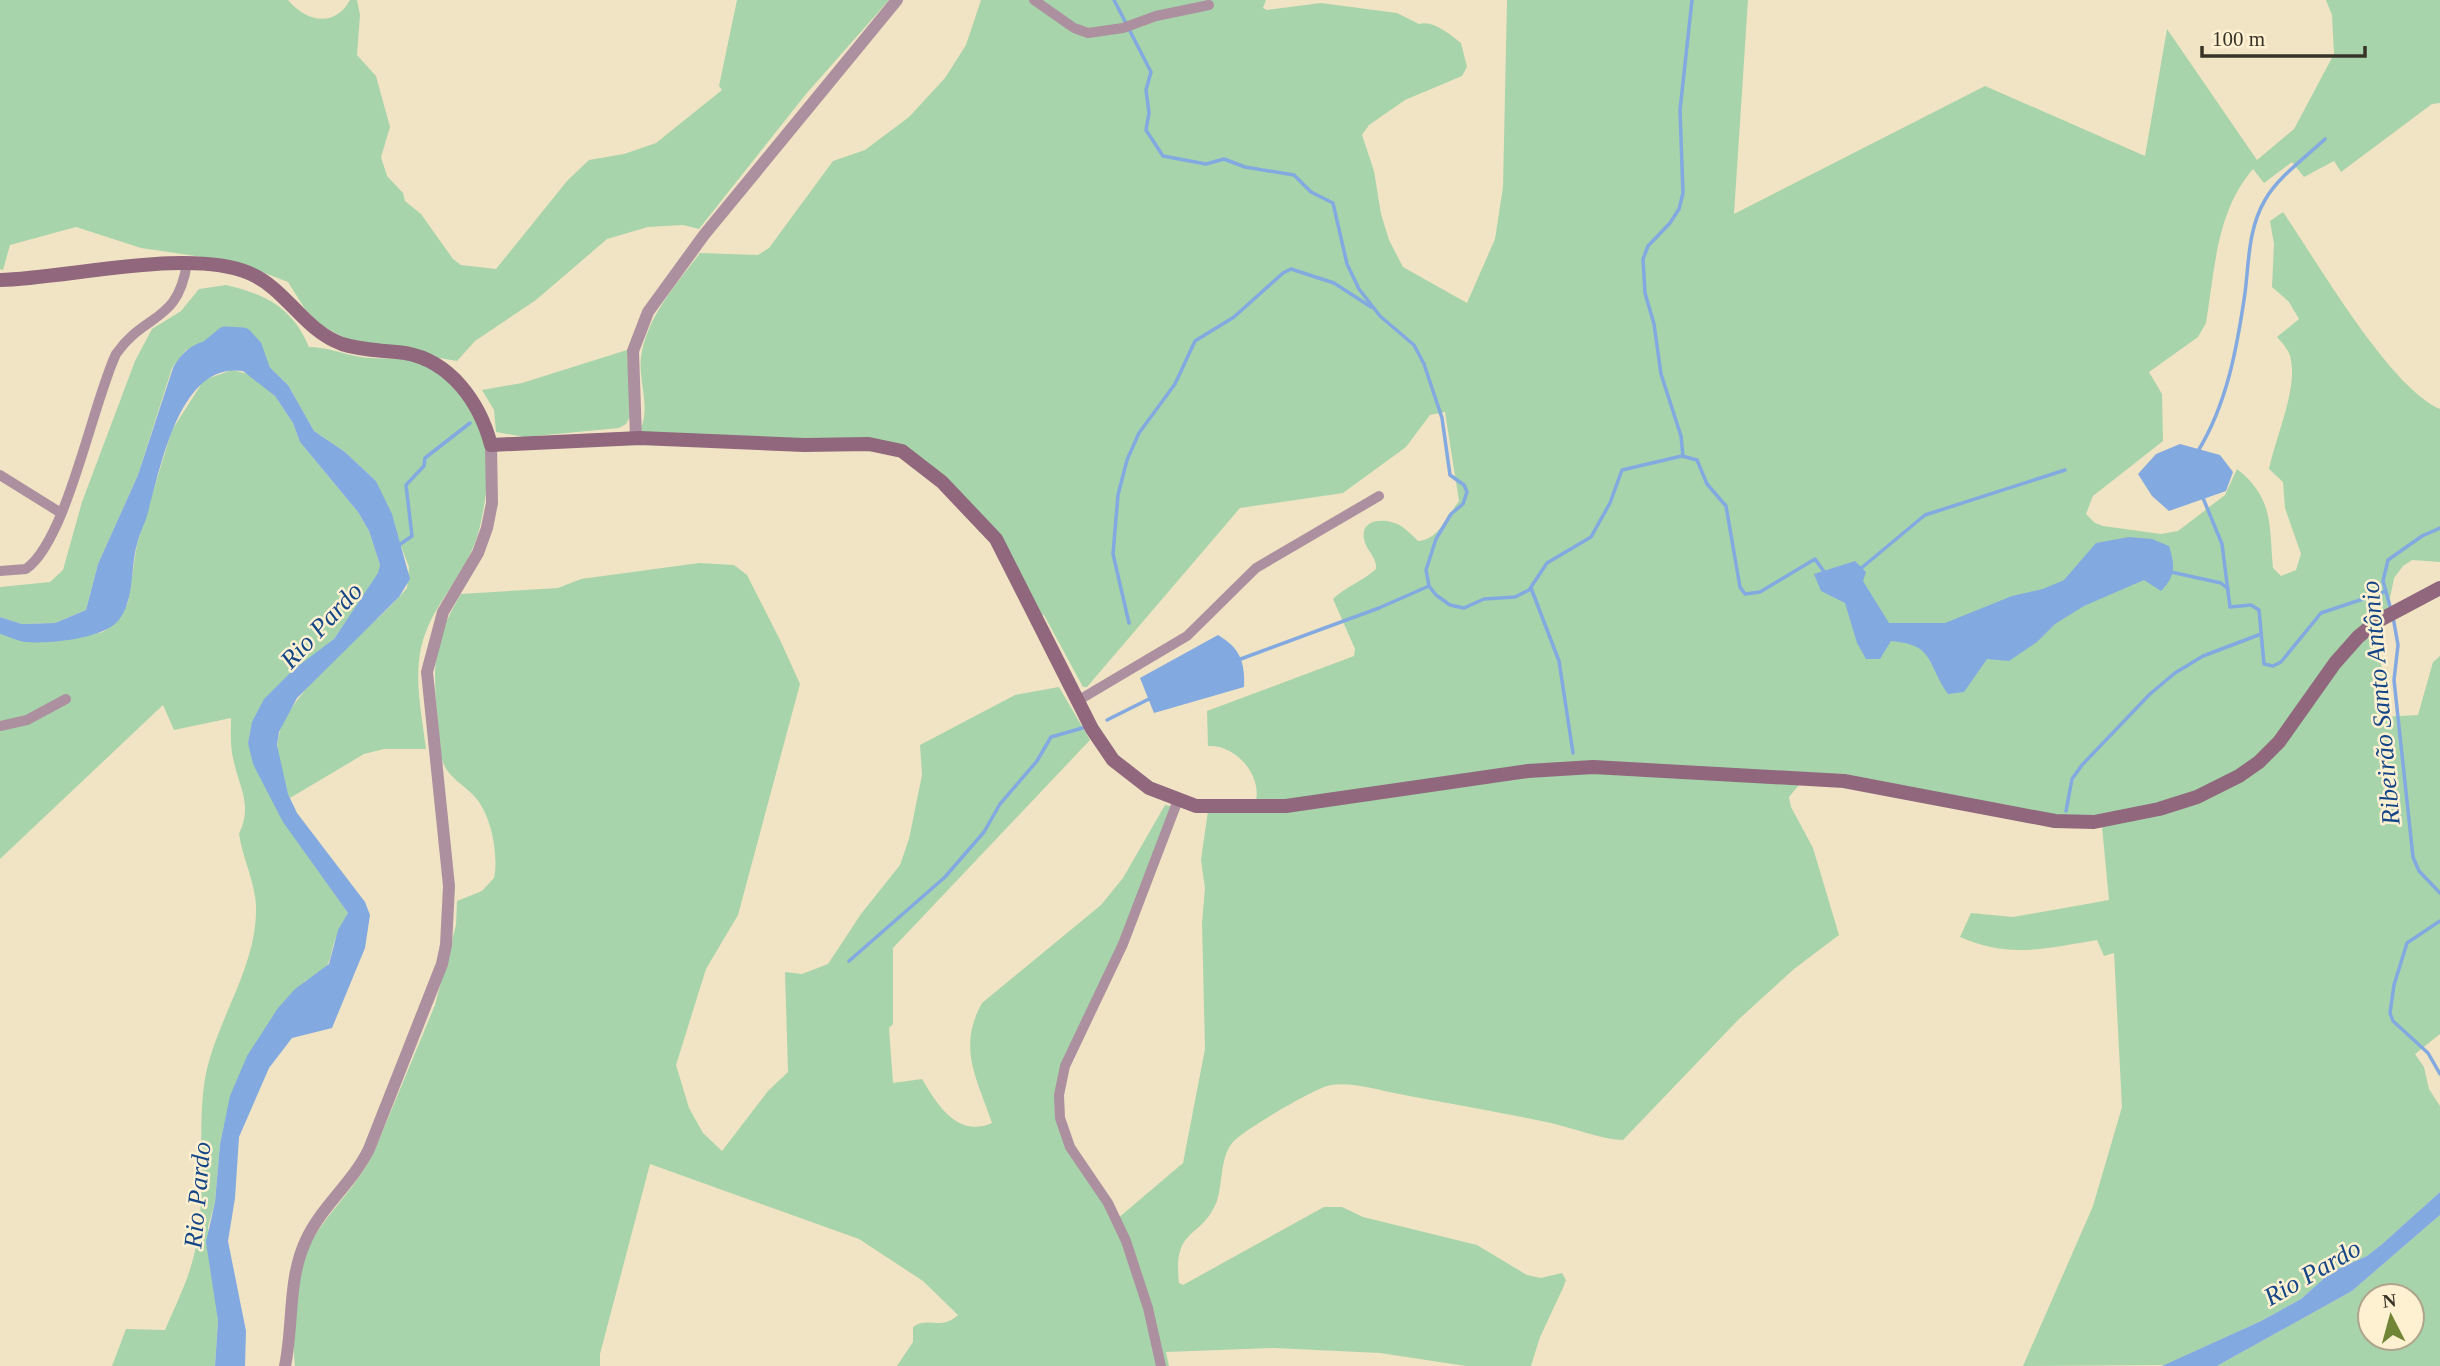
<svg xmlns="http://www.w3.org/2000/svg" width="2440" height="1366" viewBox="0 0 2440 1366" font-family="Georgia,serif">
<rect width="100%" height="100%" fill="#f1e4c4"/>
<g fill="#a8d4ab" fill-rule="evenodd">
<path d="M 0,0 L 288,0 C 306,22 335,28 350,0 L 357,0 L 360,15 L 357,55 L 376,76 L 390,127 L 381,157 L 387,176 L 403,193 L 405,201 L 421,214 L 453,259 L 461,265 L 496,269 L 567,181 L 589,160 L 624,154 L 656,143 L 722,90 L 719,86 L 737,0 L 889,0 L 806,94 L 699,229 L 683,225 L 648,227 L 607,239 L 536,300 L 475,341 L 457,361 L 355,344 L 321,325 L 305,309 L 288,282 L 236,262 L 141,248 L 76,227 L 10,245 L 3,270 L 0,269 Z"/>
<path d="M 981,0 L 1266,0 L 1263,8 L 1267,10 L 1321,3 L 1397,13 L 1419,24 C 1434,20 1449,34 1461,43 L 1467,67 L 1462,76 L 1405,100 L 1369,125 L 1362,135 L 1374,171 L 1381,214 L 1389,240 L 1403,267 L 1467,303 L 1495,239 L 1503,187 L 1507,0 L 1748,0 L 1734,214 L 1985,86 L 2145,156 L 2167,29 L 2257,160 L 2294,129 L 2334,54 L 2332,15 L 2326,0 L 2440,0 L 2440,103 L 2432,104 L 2341,172 L 2334,161 L 2304,177 L 2292,162 L 2264,183 L 2253,169 C 2216,212 2215,269 2206,323 L 2198,337 L 2149,372 L 2162,394 L 2163,441 L 2093,496 L 2086,514 L 2095,523 L 2103,526 L 2161,534 L 2178,531 L 2225,495 L 2237,469 C 2274,498 2269,525 2273,568 L 2281,576 L 2296,570 L 2301,554 L 2285,508 L 2283,482 L 2269,469 C 2275,439 2297,391 2291,360 C 2290,351 2283,344 2277,337 L 2299,319 L 2289,302 L 2272,287 L 2274,244 L 2270,221 L 2283,212 C 2317,261 2388,386 2440,409 L 2440,562 L 2412,560 L 2403,566 L 2394,578 L 2388,608 L 2379,620 L 2378,643 L 2386,699 L 2382,717 L 2418,715 L 2433,662 L 2440,656 L 2440,1034 L 2415,1054 L 2424,1067 L 2429,1089 L 2440,1106 L 2440,1192 L 2381,1245 L 2367,1256 L 2331,1272 L 2301,1299 L 2261,1321 L 2165,1365 L 2023,1366 L 2093,1206 L 2122,1107 L 2114,953 L 2104,956 L 2097,940 C 2047,948 2009,959 1960,937 L 1971,913 L 2013,917 L 2109,900 L 2101,816 L 2079,821 L 1803,780 L 1789,797 L 1791,807 L 1813,848 L 1839,935 L 1794,969 L 1738,1020 L 1623,1140 C 1599,1139 1574,1128 1551,1123 C 1500,1112 1450,1104 1399,1094 C 1377,1090 1353,1082 1331,1085 C 1316,1087 1246,1129 1234,1141 C 1220,1155 1223,1182 1217,1201 C 1201,1241 1173,1225 1179,1283 L 1183,1285 L 1324,1207 L 1342,1207 L 1363,1217 L 1477,1245 L 1527,1275 L 1541,1278 L 1562,1273 L 1566,1280 L 1563,1288 L 1540,1337 L 1531,1366 L 1466,1366 L 1380,1353 L 1274,1348 L 1166,1352 L 1169,1366 L 897,1366 L 913,1342 L 913,1327 C 928,1316 941,1331 958,1315 L 923,1281 L 859,1239 L 650,1164 L 600,1354 L 600,1366 L 295,1366 C 291,1326 291,1275 312,1240 C 331,1209 358,1185 374,1152 L 435,1005 L 456,925 L 457,901 L 482,891 L 494,878 C 499,855 491,813 474,796 C 464,785 451,779 444,765 C 438,753 439,736 438,723 C 433,668 431,644 461,594 L 558,588 L 581,579 L 699,563 L 734,565 L 747,575 L 781,642 L 800,684 L 738,915 L 706,969 L 676,1065 L 689,1108 L 703,1133 L 722,1151 L 768,1091 L 788,1072 L 785,972 L 802,974 L 828,964 L 861,914 L 900,865 L 909,839 L 922,775 L 920,745 L 1015,695 L 1059,687 L 1090,740 L 893,948 L 893,1024 L 889,1028 L 893,1083 L 922,1079 C 938,1106 958,1138 992,1123 C 977,1078 957,1048 982,1003 L 1101,905 L 1123,878 L 1165,805 L 1170,806 L 1172,809 L 1135,909 L 1061,1065 L 1060,1126 L 1117,1219 L 1183,1163 L 1205,1049 L 1202,923 L 1205,888 L 1201,860 L 1209,804 L 1255,804 C 1264,777 1236,744 1208,746 L 1207,711 L 1354,656 L 1355,649 L 1333,599 C 1346,586 1362,582 1376,569 C 1377,556 1366,551 1364,539 C 1360,517 1388,518 1401,526 C 1407,530 1413,536 1418,541 C 1438,540 1448,516 1459,501 L 1445,412 L 1430,415 L 1406,447 L 1343,493 L 1240,508 L 1087,687 L 1083,687 L 1044,615 L 1030,611 L 981,523 L 901,454 L 639,432 C 652,409 638,382 641,357 C 647,316 676,285 700,253 L 758,255 L 769,248 L 833,161 L 865,150 L 909,117 L 945,78 L 966,45 Z"/>
<path d="M 226,285 C 265,294 293,308 309,347 C 327,347 343,354 361,357 C 380,360 407,356 424,364 C 453,379 478,408 486,440 C 492,463 484,518 476,540 C 462,580 431,605 421,648 C 414,680 422,716 426,749 L 384,749 L 364,754 L 290,798 C 281,781 274,754 279,735 C 291,687 374,628 407,588 L 409,567 L 376,481 L 345,452 L 314,431 L 288,385 L 250,348 L 242,342 L 213,340 L 186,350 L 172,368 L 138,475 L 98,564 L 86,610 L 55,623 L 22,624 L 0,617 L 0,587 L 50,582 L 63,570 L 82,502 L 135,361 L 152,329 L 181,311 L 199,289 Z"/>
<polygon points="627,350 631,415 626,424 619,428 525,437 496,432 494,410 482,390 522,383"/>
<path d="M 232,370 L 252,375 L 275,396 L 293,423 L 300,442 L 358,512 L 369,531 L 380,565 L 379,573 L 334,639 L 317,654 L 250,732 L 248,743 L 300,845 L 348,913 C 346,921 341,925 338,933 C 326,957 338,967 305,981 L 224,1125 L 220,1144 L 215,1202 L 208,1227 L 218,1321 L 215,1366 L 112,1366 L 126,1329 L 165,1330 C 176,1304 189,1279 195,1251 C 207,1197 197,1140 204,1085 C 212,1026 255,973 256,912 C 257,885 243,861 239,834 C 253,804 239,788 233,758 C 230,745 231,731 231,718 L 174,730 L 163,705 L 0,859 L 0,634 L 26,642 L 57,640 L 103,632 L 117,621 L 128,603 L 137,544 L 172,430 L 204,380 Z"/>
<path d="M 2440,1215 L 2440,1366 L 2217,1366 L 2352,1291 ZM 2370,1296 L 2412,1296 L 2412,1338 L 2370,1338 Z"/>
</g>
<g fill="#82a9e0">
<path d="M 222,339 L 242,342 L 250,348 L 288,385 L 314,431 L 345,452 L 376,481 L 392,514 L 410,579 L 399,597 L 297,698 L 279,732 L 277,745 L 288,794 L 297,813 L 365,902 L 370,915 L 365,948 L 332,1028 L 292,1038 L 269,1068 L 239,1137 L 235,1198 L 228,1241 L 246,1331 L 245,1366 L 215,1366 L 218,1321 L 206,1242 L 215,1202 L 220,1144 L 230,1096 L 247,1056 L 278,1008 L 295,989 L 329,964 L 338,930 L 348,913 L 283,822 L 253,764 L 248,743 L 252,722 L 264,699 L 293,670 L 334,639 L 378,573 L 380,565 L 369,531 L 358,512 L 300,442 L 293,423 L 275,396 L 243,371 C 177,361 160,474 146,519 C 143,527 139,535 137,544 C 130,569 135,601 118,621 C 102,639 49,644 25,642 C 17,641 8,636 0,634 L 0,617 L 22,624 L 55,623 L 86,610 L 98,564 L 138,475 L 173,368 C 185,347 198,340 222,339 Z"/>
<polygon points="2180,444 2220,455 2233,472 2226,491 2169,511 2152,496 2138,474 2156,454"/>
<path d="M 2129,537 L 2152,539 L 2169,546 C 2175,565 2176,576 2161,591 L 2144,580 L 2084,606 L 2055,624 L 2037,642 L 2009,661 L 1987,659 L 1964,692 L 1948,694 C 1926,662 1935,645 1891,641 L 1880,659 L 1866,659 L 1857,643 L 1845,603 L 1821,591 L 1814,574 L 1855,561 L 1866,572 L 1863,581 L 1889,623 L 1945,623 L 2012,596 L 2043,589 L 2064,580 L 2096,543 Z"/>
<path d="M 1218,635 C 1240,648 1245,662 1244,687 L 1154,713 L 1140,678 Z"/>
<polygon points="2440,1192 2440,1215 2352,1291 2217,1366 2162,1366 2261,1321 2301,1299 2331,1272 2367,1256 2381,1245"/>
</g>
<g fill="none" stroke-linecap="round" stroke-linejoin="round">
<g stroke="#82a9e0" stroke-width="3.5">
<polyline points="1114,0 1151,72 1146,90 1149,113 1146,130 1163,156 1206,164 1224,159 1245,167 1294,175 1311,192 1333,203 1347,264 1359,289 1380,316 1414,345 1424,364 1442,418 1450,475 1464,485 1467,492 1463,504 1451,514 1436,539 1426,570 1429,586 1436,595 1450,605 1464,608 1484,599 1515,597 1529,590 1547,563 1591,537 1610,503 1622,470 1682,456 1697,460 1707,484 1726,506 1740,587 1745,594 1760,592 1815,559 1825,573"/>
<path d="M 2198,451 C 2227,404 2237,348 2245,293 C 2249,262 2248,229 2265,200 C 2278,177 2306,157 2325,139"/>
<polyline points="1683,456 1681,436 1661,374 1654,324 1645,293 1643,259 1648,246 1670,223 1679,209 1683,193 1680,110 1692,0"/>
<polyline points="2203,498 2222,544 2230,607 2251,605 2259,610 2264,664 2273,666 2281,662 2321,613 2384,592"/>
<polyline points="399,545 412,536 406,485 424,466 425,458 470,423"/>
<polyline points="1859,570 1925,515 2065,470"/>
<polyline points="2171,572 2221,583 2228,589"/>
<polyline points="1531,588 1559,661 1573,753"/>
<polyline points="2391,610 2383,581 2388,560 2422,536 2440,528"/>
<polyline points="2393,617 2398,645 2394,680 2413,857 2419,871 2440,893"/>
<polyline points="1129,623 1113,554 1118,495 1127,460 1139,433 1175,384 1195,341 1234,317 1283,273 1291,269 1334,283 1371,307"/>
<polyline points="1238,660 1379,608 1429,586"/>
<polyline points="1107,720 1151,698"/>
<polyline points="2066,811 2072,779 2082,765 2150,694 2175,673 2203,656 2261,634"/>
<polyline points="2440,921 2407,943 2394,985 2390,1013 2393,1021 2428,1053 2440,1074"/>
<polyline points="849,961 945,877 984,832 1000,804 1037,761 1051,737 1086,727"/>
</g>
<polyline stroke="#82a9e0" stroke-width="19" points="201,356 225,336 243,337 253,348 262,374"/>
<g stroke="#ad909f" stroke-width="10">
<polyline points="1034,0 1074,28 1088,33 1123,28 1156,16 1209,5"/>
<polyline points="0,475 61,513"/>
<path d="M 0,571 L 26,569 C 67,540 92,405 116,354 C 145,312 178,324 187,263"/>
<polyline points="1079,700 1187,636 1256,568 1379,496"/>
<polyline points="0,726 27,720 66,699"/>
<polyline points="1161,1366 1148,1308 1126,1241 1108,1203 1070,1147 1060,1118 1059,1095 1065,1066 1123,944 1178,800"/>
</g>
<g stroke="#ad909f" stroke-width="12">
<polyline points="636,438 633,351 648,312 704,235 897,0"/>
<path d="M 285,1366 C 294,1323 287,1279 307,1238 C 323,1205 353,1182 369,1149 L 442,964 L 446,945 L 449,886 L 427,672 L 443,612 L 478,553 L 487,528 L 492,503 L 491,445"/>
</g>
<path stroke="#90677d" stroke-width="14" d="M 0,280 C 69,278 188,248 249,273 C 287,289 303,330 342,344 C 363,351 383,350 405,353 C 451,361 480,403 491,445 L 640,438 L 804,445 L 869,444 L 902,451 L 942,482 L 996,539 L 1092,729 L 1113,760 L 1149,788 L 1196,806 L 1286,806 L 1528,771 L 1593,767 L 1844,781 L 2055,821 L 2094,822 L 2159,809 L 2197,797 L 2239,776 L 2259,762 L 2279,742 L 2335,663 L 2358,637 L 2376,622 L 2440,588"/>
</g>
<g text-anchor="middle" stroke-width="5" stroke-linejoin="round" paint-order="stroke">
<g font-size="26" font-style="italic" fill="#144687" stroke="#fef1d1">
<text transform="translate(321 625) rotate(-47)" y="9">Rio Pardo</text>
<text transform="translate(2380 703) rotate(-95)" y="9">Ribeirão Santo Antônio</text>
<text transform="translate(197 1195) rotate(-85)" y="9">Rio Pardo</text>
<text transform="translate(2312 1272) rotate(-30)" y="9">Rio Pardo</text>
</g>
</g>
<g transform="translate(2391 1317) rotate(354)"><circle r="33" fill="#fef1d1" stroke="#afa58d" stroke-width="2"/>
<path d="M0-5L12 26L0 18L-12 26Z" fill="#718536"/>
<text y="-10" font-size="19" font-weight="bold" text-anchor="middle" fill="#383327">N</text>
</g>
<path d="M2202 46v10h163v-10" fill="none" stroke="#383327" stroke-width="3.5"/>
<text x="2212" y="46" font-size="21" fill="#383327" stroke="#fef1d1" stroke-width="5" paint-order="stroke">100 m</text>
</svg>
